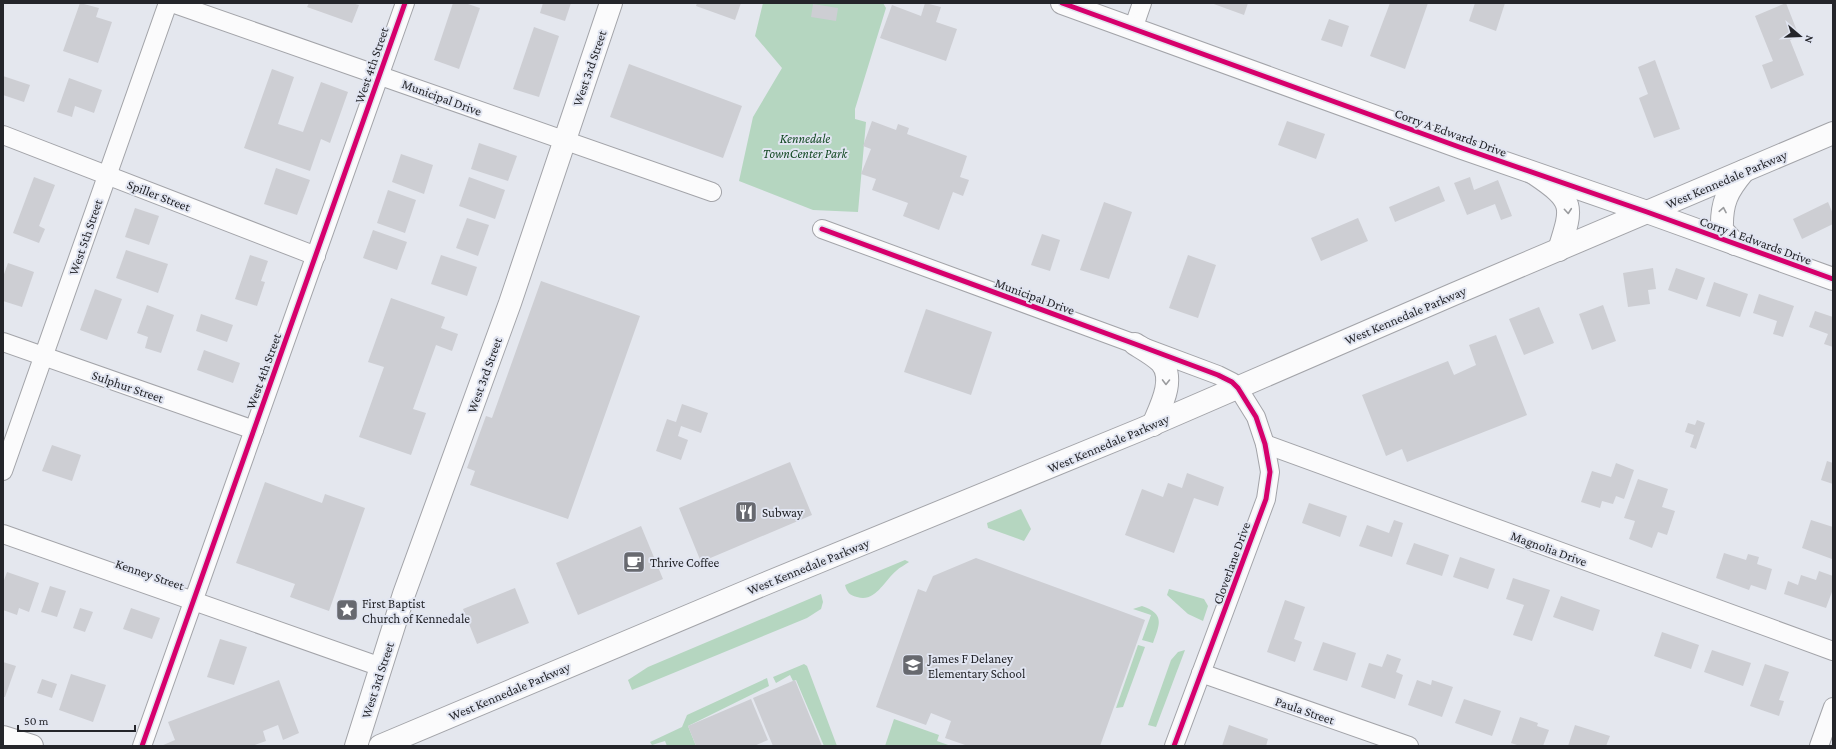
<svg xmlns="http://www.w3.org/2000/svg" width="1836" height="749" viewBox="0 0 1836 749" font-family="'Crimson Pro',serif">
<rect width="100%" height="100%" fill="#e4e7ee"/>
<g fill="#b5d6c0">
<polygon points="763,3 883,3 886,8 855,109 855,119 866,122 858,212 813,210 739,181 753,117 782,68 755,36"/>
<polygon points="1021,509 1031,529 1024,541 988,528 987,523"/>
<path d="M 905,560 L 909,562 C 905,565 900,567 896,571 C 884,581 875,603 857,597 C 849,595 847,592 845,585 Z"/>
<polygon points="1169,589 1204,599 1208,606 1203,621 1188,614 1167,595"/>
<polygon points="821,594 823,602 821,609 807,618 632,690 628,680 648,667"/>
<path d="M 1142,606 C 1165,614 1160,624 1153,643 L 1142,640 L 1151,615 L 1133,609 Z"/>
<polygon points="1138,645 1145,647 1123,707 1116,708"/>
<polygon points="1185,650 1156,727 1148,725 1171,660 1178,652"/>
<polygon points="804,664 807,666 837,746 824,746 796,680 793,681 790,675 776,683 773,677"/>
<polygon points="767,678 769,686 688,726 696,746 667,746 665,741 652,745 650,742 682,727 687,715"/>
<polygon points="894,719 939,735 937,741 951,746 885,746"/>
</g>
<g fill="#cdced3">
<polygon points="80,3 99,8 96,17 112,22 98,63 63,51"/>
<polygon points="309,3 352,3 359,5 352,23 307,7"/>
<polygon points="453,3 465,3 480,8 459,69 434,60"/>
<polygon points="543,3 571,3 565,21 540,13"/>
<polygon points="697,3 741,3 735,20 696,6"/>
<polygon points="925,3 941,7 936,22 957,29 946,61 880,38 892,5 921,16"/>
<polygon points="1211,3 1248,3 1244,15"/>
<polygon points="1390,3 1428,3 1405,69 1370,56"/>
<polygon points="1475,3 1505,3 1496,31 1469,21"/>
<polygon points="1786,3 1799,36 1790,40 1804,75 1771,89 1762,65 1773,61 1755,16"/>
<polygon points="813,4 838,8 836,21 811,17"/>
<polygon points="1329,19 1349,26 1342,47 1321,40"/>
<polygon points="534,27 559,36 539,97 513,89"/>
<polygon points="1655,60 1680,129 1654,138 1639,98 1648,94 1638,67"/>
<polygon points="629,64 742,106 723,158 610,117"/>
<polygon points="272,69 294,77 278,124 303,132 321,82 348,92 330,143 321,139 310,171 244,148"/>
<polygon points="3,76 30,85 24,102 3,95"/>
<polygon points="69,78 102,90 94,113 75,106 72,117 57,112"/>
<polygon points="872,121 896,130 898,124 909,128 907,134 967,156 960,177 969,180 963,196 953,192 939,230 903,216 908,203 872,190 876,179 861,174 871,149 863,146"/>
<polygon points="1287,121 1325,134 1316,159 1278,145"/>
<polygon points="479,143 517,156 508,181 471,169"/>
<polygon points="401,154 433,165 424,194 392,182"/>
<polygon points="276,168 310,180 297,215 264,204"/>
<polygon points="34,177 55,185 39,226 45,229 39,243 13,233"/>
<polygon points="469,177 505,190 495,219 459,206"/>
<polygon points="1470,177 1474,190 1498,180 1512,216 1501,220 1495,204 1467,215 1454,183"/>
<polygon points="1439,186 1445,201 1395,222 1389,207"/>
<polygon points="388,190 416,200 405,233 377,223"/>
<polygon points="1104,202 1132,212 1109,279 1080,270"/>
<polygon points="1828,202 1833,214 1833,224 1802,239 1793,219"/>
<polygon points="135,208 159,216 149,245 125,237"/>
<polygon points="467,218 489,225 478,256 456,248"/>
<polygon points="1358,218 1368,241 1321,261 1311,238"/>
<polygon points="373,230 407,242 397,270 363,258"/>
<polygon points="1042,234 1060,240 1050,271 1031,265"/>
<polygon points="126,250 168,264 158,293 116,278"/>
<polygon points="250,255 268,261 261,281 265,282 257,306 235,299"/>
<polygon points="441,255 477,267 467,296 431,284"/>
<polygon points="1188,255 1216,265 1198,318 1169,308"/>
<polygon points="8,263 34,272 22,307 3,301 3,277"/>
<polygon points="1653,268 1656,289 1648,290 1650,304 1628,307 1623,273"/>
<polygon points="1676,268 1705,278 1697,300 1668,290"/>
<polygon points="541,281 640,316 568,519 470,485 475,471 467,468 486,416 492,418"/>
<polygon points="1714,282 1748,294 1740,317 1706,306"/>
<polygon points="95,289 122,299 107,340 80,330"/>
<polygon points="1759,294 1794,306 1783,337 1773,334 1777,321 1753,313"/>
<polygon points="391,298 445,317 441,328 458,334 452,351 436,345 413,409 426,413 411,455 359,437 384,367 368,362"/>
<polygon points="147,305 174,315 161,353 145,348 148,337 137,333"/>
<polygon points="1603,305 1616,341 1592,350 1579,314"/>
<polygon points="1539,307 1554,343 1524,355 1509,319"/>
<polygon points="926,309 992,332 971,395 904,372"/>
<polygon points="1815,311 1833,317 1833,347 1824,344 1828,334 1809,327"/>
<polygon points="201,314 233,325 227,342 196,331"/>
<polygon points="1496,335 1527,415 1407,462 1402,449 1386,456 1362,395 1448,361 1454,375 1476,365 1469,345"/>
<polygon points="204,350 240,363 233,383 197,370"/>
<polygon points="682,404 708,413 701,433 681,426 678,436 688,440 681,460 656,451 667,419 676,422"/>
<polygon points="1697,420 1705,423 1696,449 1690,447 1694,435 1685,432 1688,423 1695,425"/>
<polygon points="52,445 81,455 72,481 42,471"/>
<polygon points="1827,461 1833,463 1833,484 1821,480"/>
<polygon points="790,462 812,515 701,562 679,508"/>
<polygon points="1616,463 1634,470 1624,499 1616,496 1613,504 1602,501 1600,508 1581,502 1592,471 1611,477"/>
<polygon points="1187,473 1224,487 1218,506 1194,498 1174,553 1125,535 1142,489 1163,497 1168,483 1182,488"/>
<polygon points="1638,479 1668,489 1662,507 1675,511 1667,535 1658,532 1652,548 1629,539 1635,521 1624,518"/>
<polygon points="265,482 322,503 325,494 365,508 329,611 290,597 295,584 236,563"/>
<polygon points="1309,503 1347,516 1340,537 1302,523"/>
<polygon points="1394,520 1403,523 1392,557 1359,546 1367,525 1389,533"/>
<polygon points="1811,520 1833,527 1832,559 1802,548"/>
<polygon points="641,526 663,579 578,615 556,563"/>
<polygon points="1414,543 1449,555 1442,576 1406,564"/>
<polygon points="1724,553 1746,560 1748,554 1759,557 1757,564 1772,569 1766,590 1751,585 1749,590 1716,578"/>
<polygon points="1460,557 1495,569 1488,589 1453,577"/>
<polygon points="976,558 1145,620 1100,746 968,746 945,738 951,721 931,713 926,725 876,707 918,589 926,592 933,576"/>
<polygon points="1819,571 1833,576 1833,589 1826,608 1784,594 1788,581 1798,585 1801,575 1816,580"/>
<polygon points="7,572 39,583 29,612 19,608 17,615 3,610 3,583"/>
<polygon points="1513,578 1550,590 1532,641 1513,635 1524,605 1506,599"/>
<polygon points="50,586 66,591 57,617 41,612"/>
<polygon points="515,588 529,623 477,644 463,609"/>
<polygon points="1561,596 1600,610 1593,631 1553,617"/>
<polygon points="1285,600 1305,607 1294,639 1302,642 1295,662 1267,652"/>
<polygon points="80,608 93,612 85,632 73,628"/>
<polygon points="131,608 160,618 152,639 123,629"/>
<polygon points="1662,632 1699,645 1691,669 1654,656"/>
<polygon points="220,639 247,647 234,685 207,677"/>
<polygon points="1323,642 1356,653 1347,681 1313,670"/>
<polygon points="1712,650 1751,663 1743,686 1704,672"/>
<polygon points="1387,654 1401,659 1396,672 1403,675 1395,699 1361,687 1369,663 1382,667"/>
<polygon points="3,662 16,666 5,697 3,697"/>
<polygon points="1765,664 1789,672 1779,700 1784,701 1779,716 1750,706"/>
<polygon points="71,674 106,685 93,722 59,710"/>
<polygon points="42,679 57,684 52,698 37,693"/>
<polygon points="279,680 299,733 283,740 278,725 263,731 266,741 252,746 161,746 175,740 168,722"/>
<polygon points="795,680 822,746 773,746 753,698"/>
<polygon points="1417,680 1431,685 1432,680 1453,687 1442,717 1408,705"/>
<polygon points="751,699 768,740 754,746 696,746 688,726"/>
<polygon points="1464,699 1501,711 1492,736 1455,723"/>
<polygon points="1520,717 1538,723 1537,726 1549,730 1543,746 1520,746 1511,743"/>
<polygon points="1229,725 1268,739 1266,746 1222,746"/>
<polygon points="1575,725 1610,736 1606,746 1568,746"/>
</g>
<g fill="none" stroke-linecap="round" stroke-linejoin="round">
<g stroke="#a3a4a9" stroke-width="20">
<g id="minor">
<polyline points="172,3 712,192"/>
<polyline points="1133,29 1142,3"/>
<polyline points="3,135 316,256"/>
<polyline points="822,229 1135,344 1218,375 1232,382 1238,388 1256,417 1265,444 1270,472 1266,499 1174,746"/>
<polyline points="3,342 254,430"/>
<polyline points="1265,444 1833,651"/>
<polyline points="3,471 168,3"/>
<polyline points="3,534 381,667"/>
<polyline points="1201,673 1409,746"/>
<polyline points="142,746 405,3"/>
<polyline points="1819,746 1833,707"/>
</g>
</g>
<g stroke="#a3a4a9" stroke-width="24">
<g id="tertiary">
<polyline points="1062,3 1462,148 1647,212 1833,279"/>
<polyline points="3,737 32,746"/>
<polyline points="356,746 404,594 510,303 611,3"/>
</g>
</g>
<g stroke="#a3a4a9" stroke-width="24">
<g id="primary">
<path d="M 1535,174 C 1575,201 1573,206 1559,250"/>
<path d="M 1735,244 L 1722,230 C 1721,203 1727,191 1744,171"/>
<path d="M 1135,344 C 1143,349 1154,355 1161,362 C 1176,379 1160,408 1153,425"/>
<polyline points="380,746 762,585 1142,429 1454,294 1833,133"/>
</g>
</g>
<use href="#minor" stroke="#fbfbfc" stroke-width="18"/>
<use href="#tertiary" stroke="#fbfbfc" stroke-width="22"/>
<use href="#primary" stroke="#fbfbfc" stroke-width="22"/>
<g stroke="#e1e5f1" stroke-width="8">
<g id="cycleway">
<polyline points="1062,3 1462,148 1647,212 1833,279"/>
<polyline points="822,229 1135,344 1218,375 1232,382 1238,388 1256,417 1265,444 1270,472 1266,499 1174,746"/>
<polyline points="142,746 405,3"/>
</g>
</g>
<use href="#cycleway" stroke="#d6006c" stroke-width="5"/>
</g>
<defs><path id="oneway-chevron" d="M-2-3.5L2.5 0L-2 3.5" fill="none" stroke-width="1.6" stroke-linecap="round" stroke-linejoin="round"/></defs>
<g stroke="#9a9b9e">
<use href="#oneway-chevron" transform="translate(1723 210) rotate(-79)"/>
<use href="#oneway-chevron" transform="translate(1568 211) rotate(85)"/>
<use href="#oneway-chevron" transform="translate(1166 382) rotate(91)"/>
</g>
<defs>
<g id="restaurant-square" transform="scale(1.15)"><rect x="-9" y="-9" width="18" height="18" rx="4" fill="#67696f" stroke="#e1e5f1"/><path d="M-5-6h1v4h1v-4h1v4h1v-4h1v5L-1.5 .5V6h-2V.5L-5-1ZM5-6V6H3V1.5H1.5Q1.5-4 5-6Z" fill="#fff"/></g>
<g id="cafe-square" transform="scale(1.15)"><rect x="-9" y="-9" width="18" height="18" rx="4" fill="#67696f" stroke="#e1e5f1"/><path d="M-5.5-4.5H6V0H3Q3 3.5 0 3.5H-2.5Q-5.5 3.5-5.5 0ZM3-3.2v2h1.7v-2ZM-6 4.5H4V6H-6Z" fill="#fff"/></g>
<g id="sight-square" transform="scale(1.15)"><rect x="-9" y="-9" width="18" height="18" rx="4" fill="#67696f" stroke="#e1e5f1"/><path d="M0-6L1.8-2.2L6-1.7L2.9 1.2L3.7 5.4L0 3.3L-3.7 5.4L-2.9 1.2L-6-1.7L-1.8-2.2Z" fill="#fff"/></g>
<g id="school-square" transform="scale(1.15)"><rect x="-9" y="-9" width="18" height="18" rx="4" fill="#67696f" stroke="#e1e5f1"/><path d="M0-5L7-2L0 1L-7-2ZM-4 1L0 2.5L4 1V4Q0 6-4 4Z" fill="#fff"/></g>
</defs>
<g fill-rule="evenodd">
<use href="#restaurant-square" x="746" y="512"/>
<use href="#cafe-square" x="634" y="562"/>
<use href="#sight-square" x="347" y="610"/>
<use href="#school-square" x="913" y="665"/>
</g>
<g text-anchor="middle" stroke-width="4" stroke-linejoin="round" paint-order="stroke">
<g font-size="13" fill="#24252a" stroke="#e1e5f1">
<text transform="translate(371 65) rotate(-71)" y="5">West 4th Street</text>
<text transform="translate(589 68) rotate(-71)" y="5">West 3rd Street</text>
<text transform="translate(442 97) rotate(20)" y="5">Municipal Drive</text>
<text transform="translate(1451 132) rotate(20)" y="5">Corry A Edwards Drive</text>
<text transform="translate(1726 179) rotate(-23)" y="5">West Kennedale Parkway</text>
<text transform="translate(159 195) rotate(21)" y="5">Spiller Street</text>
<text transform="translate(85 237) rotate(-71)" y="5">West 5th Street</text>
<text transform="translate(1756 240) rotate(20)" y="5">Corry A Edwards Drive</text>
<text transform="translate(1035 296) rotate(20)" y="5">Municipal Drive</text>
<text transform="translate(1405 315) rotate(-23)" y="5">West Kennedale Parkway</text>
<text transform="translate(263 371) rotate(-70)" y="5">West 4th Street</text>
<text transform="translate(484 375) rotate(-70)" y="5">West 3rd Street</text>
<text transform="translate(128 386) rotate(19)" y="5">Sulphur Street</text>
<text transform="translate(1108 443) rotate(-23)" y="5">West Kennedale Parkway</text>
<text transform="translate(1549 548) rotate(20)" y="5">Magnolia Drive</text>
<text transform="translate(1231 563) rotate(-70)" y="5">Cloverlane Drive</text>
<text transform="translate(808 566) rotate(-22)" y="5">West Kennedale Parkway</text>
<text transform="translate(150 574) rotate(19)" y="5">Kenney Street</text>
<text transform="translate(377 680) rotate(-72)" y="5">West 3rd Street</text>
<text transform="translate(509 691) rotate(-23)" y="5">West Kennedale Parkway</text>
<text transform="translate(1305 710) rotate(19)" y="5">Paula Street</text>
</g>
<g font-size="13" font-style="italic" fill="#154a25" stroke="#e1e5f1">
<text x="805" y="143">Kennedale<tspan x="805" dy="15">TownCenter Park</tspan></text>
</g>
<g font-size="13" fill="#24252a" stroke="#e1e5f1" text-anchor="start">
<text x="762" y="517">Subway</text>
<text x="650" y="567">Thrive Coffee</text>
<text x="362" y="608">First Baptist<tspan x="362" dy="15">Church of Kennedale</tspan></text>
<text x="928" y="663">James F Delaney<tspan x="928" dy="15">Elementary School</tspan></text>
</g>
</g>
<rect width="1836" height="749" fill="none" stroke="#24252a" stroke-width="8"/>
<g transform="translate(1800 36) rotate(109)" stroke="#e1e5f1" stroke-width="3" paint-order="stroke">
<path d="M0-3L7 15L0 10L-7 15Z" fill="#24252a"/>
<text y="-6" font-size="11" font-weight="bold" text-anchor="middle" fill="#24252a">N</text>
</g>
<path d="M18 725v6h117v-6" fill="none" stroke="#24252a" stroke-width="2"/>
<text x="24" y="725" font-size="12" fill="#24252a" stroke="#e1e5f1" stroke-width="3" paint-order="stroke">50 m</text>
</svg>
